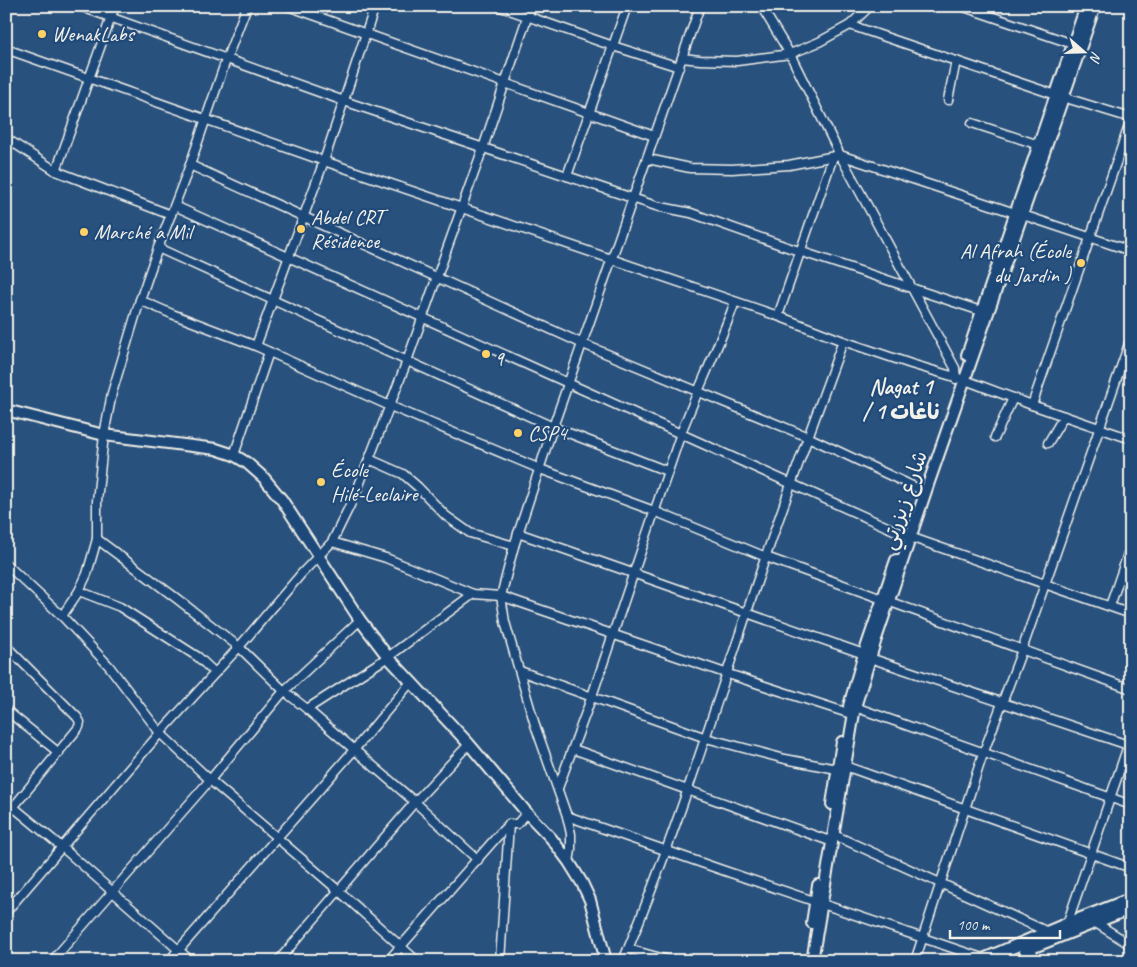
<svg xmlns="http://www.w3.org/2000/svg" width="1137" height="967" viewBox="0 0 1137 967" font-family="Caveat,'Playpen Sans Arabic',sans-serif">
<rect width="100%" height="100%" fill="#28517e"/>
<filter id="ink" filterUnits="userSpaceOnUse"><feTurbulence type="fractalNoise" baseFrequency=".02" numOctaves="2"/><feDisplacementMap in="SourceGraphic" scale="10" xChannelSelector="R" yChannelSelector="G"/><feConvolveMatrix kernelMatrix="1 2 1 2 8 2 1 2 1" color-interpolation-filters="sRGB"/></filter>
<g filter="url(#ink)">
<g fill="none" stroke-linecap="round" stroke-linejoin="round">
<g stroke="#f4f1e8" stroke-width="11">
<g id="minor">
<polyline points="79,6 344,101 656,206 691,213 784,246 981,311"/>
<polyline points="288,6 654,136"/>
<polyline points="498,6 613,46 679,67"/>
<polyline points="761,6 790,54 840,155 955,368 956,379"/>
<polyline points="961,6 1073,44"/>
<polyline points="850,25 1056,95 1131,118"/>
<polyline points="6,49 324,161 778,316 843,341 911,364 965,380 1032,405 1131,439"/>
<polyline points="682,58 700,60 737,61 790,54 819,42 850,25 870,6"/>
<polyline points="948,100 956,61"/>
<polyline points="972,123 1039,145"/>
<polyline points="6,138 56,171 171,215"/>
<polyline points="648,159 690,168 732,169 789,165 840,155 1015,213"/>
<polyline points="190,165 583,344 808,437 921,490"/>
<polyline points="56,171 115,6"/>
<polyline points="567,176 627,6"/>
<polyline points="175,206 905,535"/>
<polyline points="1023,215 1131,251"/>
<polyline points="158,248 553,427 667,471"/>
<polyline points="140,300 172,314 256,346 390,406 540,469 654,511 766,557 1131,689"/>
<polyline points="778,316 833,157"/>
<polyline points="256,346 324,161 375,6"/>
<polyline points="1032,405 1131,120"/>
<polyline points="995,437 1013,398"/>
<polyline points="1048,443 1064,416"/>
<polyline points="234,455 269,352"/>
<polyline points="369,459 403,474 418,487 446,516 470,533 514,546"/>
<polyline points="518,533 864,654"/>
<polyline points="910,537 1131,614"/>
<polyline points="97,539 176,598 239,647 284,691 307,709 415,802 478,860"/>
<polyline points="332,542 386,558 473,594 501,596 728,674 848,713"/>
<polyline points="6,564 62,616 109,666 160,733 210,780 339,891 417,961"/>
<polyline points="79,591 120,607 198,657 215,673"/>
<polyline points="1110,606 1131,545"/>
<polyline points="62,616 79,591 87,574 97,539 97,501 104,435 112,393 140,300 158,248 190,165 226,60 247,6"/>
<polyline points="6,646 77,717 80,722 79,727 6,816"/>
<polyline points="870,658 1131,746"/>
<polyline points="520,671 706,738 785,759 837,769"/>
<polyline points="855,707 1131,805"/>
<polyline points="307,709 388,657 473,594"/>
<polyline points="6,710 59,753"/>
<polyline points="573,749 827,840"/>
<polyline points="845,766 1131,868"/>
<path d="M 558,788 L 592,696 L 681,433 C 698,389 719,346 735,302"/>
<polyline points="6,801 63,848 191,961"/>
<polyline points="567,816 722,870 985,959"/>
<polyline points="834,835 1048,932"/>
<polyline points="569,862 571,850 571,834 567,816 535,725 505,622 501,596 514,546 553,427 700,6"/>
<polyline points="6,912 160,733 239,647 302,573 332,542 356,493 407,361 483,148 531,6"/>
<polyline points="1096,923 1131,945"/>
<polyline points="1067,924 1131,737"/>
<polyline points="1032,947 1033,961"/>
<polyline points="628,949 672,961"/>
<polyline points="52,961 210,780 284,691 360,620"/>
<polyline points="169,961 354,750 411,682"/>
<polyline points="278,961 415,802 469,744"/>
<polyline points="388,961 502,831 509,824 517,824 527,813"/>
<polyline points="500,961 509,824"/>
<path d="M 623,961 C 671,847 708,729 747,612 C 777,521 810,431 843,341"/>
<polyline points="915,961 983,754 1022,650 1131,338"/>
</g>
</g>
<g stroke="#f4f1e8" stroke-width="14">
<g id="tertiary">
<polyline points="967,355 1086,6"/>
<polyline points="6,410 104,435 216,449 234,455 247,463 264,478 282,500 360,620 388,657 469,744 527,813 551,838 569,862 582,883 590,900 606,961"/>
<polyline points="849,706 864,654 896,560"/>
<polyline points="832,804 842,742"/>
<polyline points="812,923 818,885"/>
<polyline points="812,961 855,707 876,639 929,482 1095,6"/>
</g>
</g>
<g stroke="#f4f1e8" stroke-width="15">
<g id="secondary">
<polyline points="1025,950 1131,908"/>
<polyline points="980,961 1067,924 1131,899"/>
</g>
</g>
<use href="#minor" stroke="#1f4a7a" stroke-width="8"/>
<use href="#tertiary" stroke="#1f4a7a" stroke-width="10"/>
<use href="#secondary" stroke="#1f4a7a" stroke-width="11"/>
</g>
</g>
<g fill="#ffd166" stroke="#1f4a7a" stroke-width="2">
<circle cx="42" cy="34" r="5"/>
<circle cx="301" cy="229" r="5"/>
<circle cx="84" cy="232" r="5"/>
<circle cx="1081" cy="263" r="5"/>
<circle cx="486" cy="354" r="5"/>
<circle cx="518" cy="433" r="5"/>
<circle cx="321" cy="482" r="5"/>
</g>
<g text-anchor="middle" stroke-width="4.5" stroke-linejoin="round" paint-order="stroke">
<g font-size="21" fill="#f4f1e8" stroke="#1f4a7a" text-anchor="start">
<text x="52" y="41">WenakLabs</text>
<text x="311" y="224">Abdel CRT<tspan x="311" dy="24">Résidence</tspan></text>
<text x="94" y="239">Marché a Mil</text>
<text x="1071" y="258" text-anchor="end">Al Afrah (École<tspan x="1071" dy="24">du Jardin )</tspan></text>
<text x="496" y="361">q</text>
<text x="528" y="440">CSP4</text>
<text x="331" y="477">École<tspan x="331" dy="24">Hilé-Leclaire</tspan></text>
</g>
<g font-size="21" fill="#f4f1e8" stroke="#1f4a7a">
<text transform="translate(904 500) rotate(-71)" y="7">شارع زيزرتي</text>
</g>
<g font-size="22" font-weight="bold" fill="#f4f1e8" stroke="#1f4a7a">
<text x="901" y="394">Nagat 1<tspan x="901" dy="25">/ ناغات 1</tspan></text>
</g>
</g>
<rect width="1137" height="967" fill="none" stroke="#1f4a7a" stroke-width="25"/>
<rect x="12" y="12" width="1112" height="942" fill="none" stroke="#f4f1e8" stroke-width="2" filter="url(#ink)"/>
<g transform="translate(1084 52) rotate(110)" stroke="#1f4a7a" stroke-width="4" paint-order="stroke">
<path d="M0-4L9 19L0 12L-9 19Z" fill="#f4f1e8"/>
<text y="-8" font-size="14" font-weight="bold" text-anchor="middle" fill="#f4f1e8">N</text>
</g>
<path d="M950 930v8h110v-8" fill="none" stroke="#f4f1e8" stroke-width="2.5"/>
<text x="957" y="930" font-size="15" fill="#f4f1e8" stroke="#1f4a7a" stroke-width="4" paint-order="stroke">100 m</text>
</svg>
